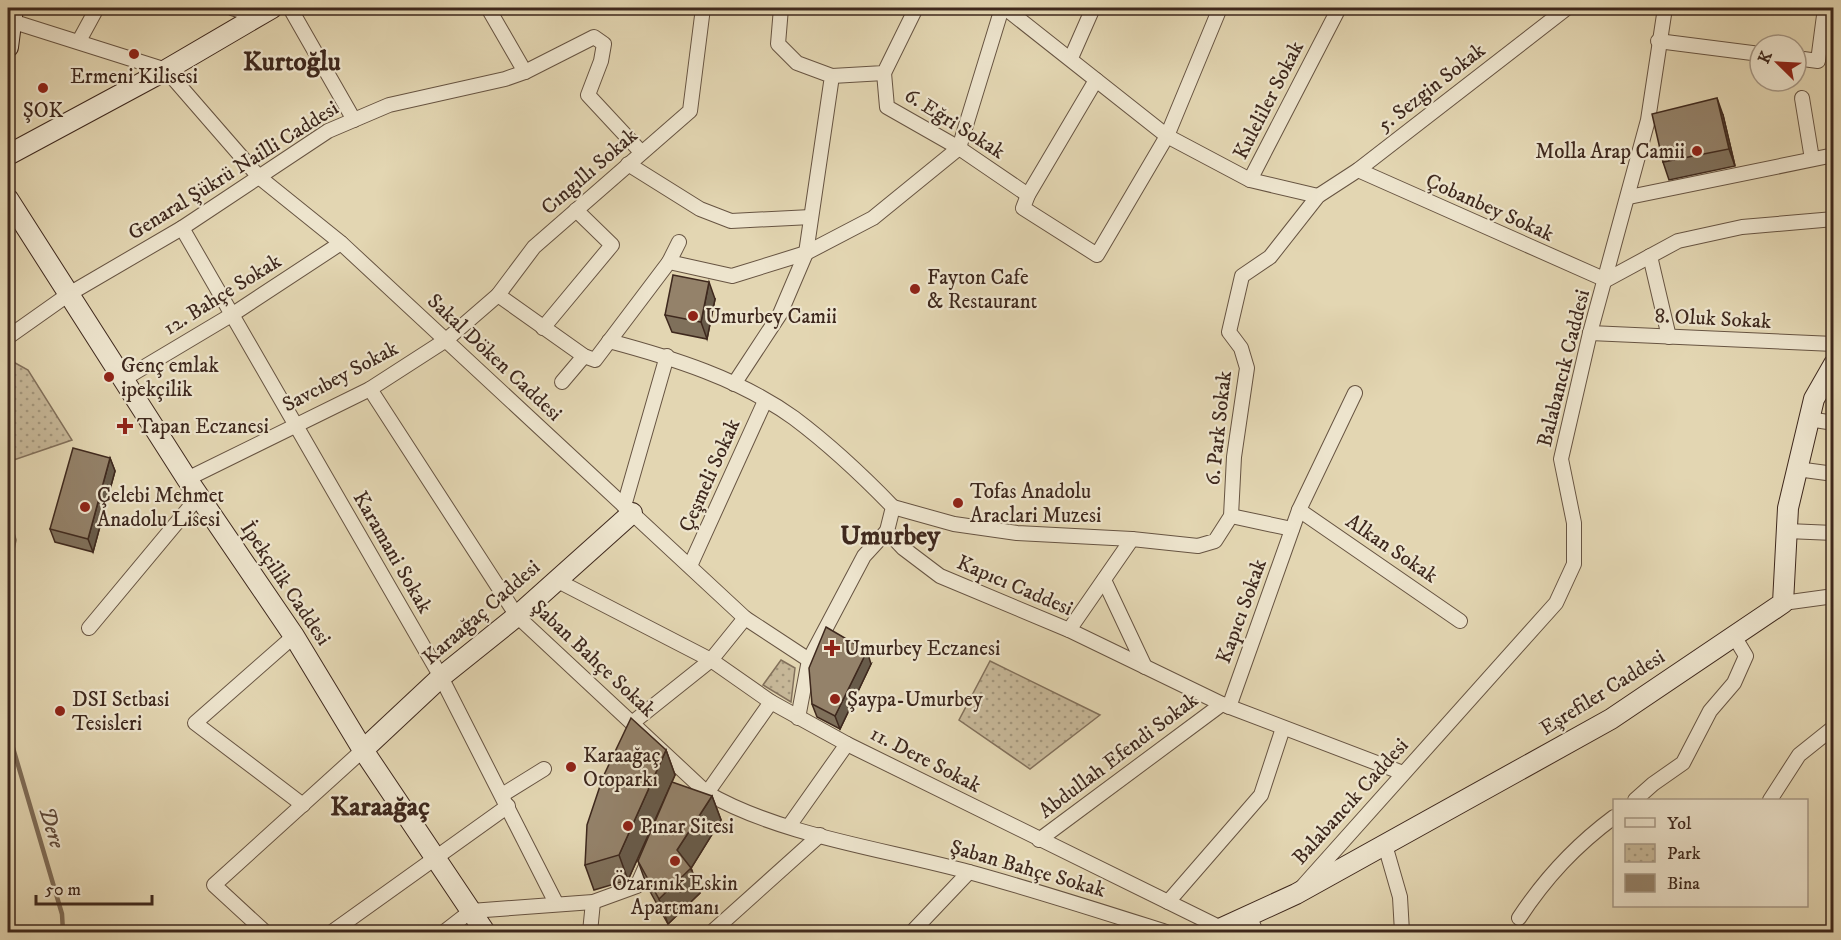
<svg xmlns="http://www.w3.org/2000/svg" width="1841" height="940" viewBox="0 0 1841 940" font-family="'IM FELL DW Pica',serif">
<defs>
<pattern id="park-dots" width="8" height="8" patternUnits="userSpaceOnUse" patternTransform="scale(1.5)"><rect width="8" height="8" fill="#c7b899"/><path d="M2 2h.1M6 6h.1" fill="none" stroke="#a3967c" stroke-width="1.8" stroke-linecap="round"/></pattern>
</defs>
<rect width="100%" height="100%" fill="#e3d6b2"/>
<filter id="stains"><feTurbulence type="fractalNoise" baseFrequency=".00333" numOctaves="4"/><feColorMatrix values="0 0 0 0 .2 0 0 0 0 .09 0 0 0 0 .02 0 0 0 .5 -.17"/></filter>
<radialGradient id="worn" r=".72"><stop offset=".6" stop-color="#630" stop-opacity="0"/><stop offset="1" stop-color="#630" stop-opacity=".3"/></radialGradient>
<g fill="url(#park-dots)" stroke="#82705b" stroke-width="1.5">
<polygon points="8,359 28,370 72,440 8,462"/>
<polygon points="8,510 16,540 8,579"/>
<polygon points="781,660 795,668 791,702 763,685"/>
<polygon points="990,661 1100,715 1030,769 959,720"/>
</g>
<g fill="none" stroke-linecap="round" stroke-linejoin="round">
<polyline stroke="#7f6d58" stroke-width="4.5" points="8,731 62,914 63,932"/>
<g stroke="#675442" stroke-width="16">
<g id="street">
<polyline points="232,8 258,16"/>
<polyline points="290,8 354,120"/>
<polyline points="488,8 525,72"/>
<polyline points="1005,8 1167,136 1250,180 1318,196"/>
<polyline points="8,20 166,70 259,177 341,243 745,618 809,660"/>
<polyline points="79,41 97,8"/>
<polyline points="1658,41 1760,54"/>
<polyline points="1071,58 1093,8"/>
<polyline points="1796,58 1818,61 1825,8"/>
<polyline points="884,73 887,107 959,148 1028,195"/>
<polyline points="832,76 884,73 916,8"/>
<polyline points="1096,80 1028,195 1023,208 1097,255 1167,136 1220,8"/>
<polyline points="1802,98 1812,159"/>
<polyline points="628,164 700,209 731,221 811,217"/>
<polyline points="1358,170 1606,280 1678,241 1742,227 1834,219"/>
<polyline points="1250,180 1339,8"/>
<polyline points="1629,197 1834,155"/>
<polyline points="182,228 441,677 556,903"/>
<polyline points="1650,256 1669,337"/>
<polyline points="669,262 679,242"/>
<polyline points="498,295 584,356 595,360 669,262 732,276 806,253 873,218 959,148 1002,8"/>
<polyline points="543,328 612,245 576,210"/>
<polyline points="8,330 11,335 69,294 182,228 328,131 389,105 505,79 525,72 594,37 604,44 601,61 588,95 641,152"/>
<polyline points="1590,333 1834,344"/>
<path d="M 609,341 C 673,358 740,379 794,418 C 830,445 862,475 893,507 L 887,531 L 903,548 L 940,576 L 1069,630 L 1222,704 L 1403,773"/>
<polyline points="124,379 233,314 341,243"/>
<polyline points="562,382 584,356"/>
<polyline points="734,384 780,314 806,253 832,76 797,63 778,44 781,8"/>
<path d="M 370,389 L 517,616 L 707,793 C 782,836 885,849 969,872 C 1035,890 1100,911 1166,932"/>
<polyline points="1809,419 1834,423"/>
<polyline points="1797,469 1834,474"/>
<polyline points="187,479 370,389 446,340 498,295 534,247 690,111 703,8"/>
<polyline points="624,506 667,356"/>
<polyline points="893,507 954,524 1017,533 1132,539 1198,546 1215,541 1231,516 1234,457 1247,368 1241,348 1229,332 1242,276 1270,257 1318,196 1358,170 1567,8"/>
<polyline points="1299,510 1460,621"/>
<polyline points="1231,516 1292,529"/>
<polyline points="1787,531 1834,533"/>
<polyline points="690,566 765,401"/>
<polyline points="556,580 711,660 771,702 847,744 1221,928"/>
<polyline points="1104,580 1145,667"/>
<polyline points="1783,603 1834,596"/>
<polyline points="89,628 199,496"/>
<polyline points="1069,630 1132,539"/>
<polyline points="294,636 195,723 303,805"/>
<polyline points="1229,707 1299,510 1355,393"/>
<polyline points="798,718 809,660 864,556 887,531"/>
<polyline points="632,723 711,660 745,618"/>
<polyline points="707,793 771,702"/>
<polyline points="502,795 544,769"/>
<polyline points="1635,800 1653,784 1683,763 1710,711 1734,683 1746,656 1734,636"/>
<polyline points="1770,800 1799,755 1834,727"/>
<polyline points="789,826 847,744"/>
<polyline points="1039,840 1222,704"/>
<polyline points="1385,845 1400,897 1402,932"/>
<polyline points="1303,886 1556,603 1574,564 1574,523 1561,459 1590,333 1648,120 1665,8"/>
<polyline points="1168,902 1261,795 1283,728"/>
<polyline points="1249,915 1256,932"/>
<path d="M 1519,918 C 1546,877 1575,846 1614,817"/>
<polyline points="265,932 214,885 363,750"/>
<polyline points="332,932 508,806"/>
<polyline points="444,932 471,911 593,902 637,886 650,857"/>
<polyline points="590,932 593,902"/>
<polyline points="712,932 820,835"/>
<polyline points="912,932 969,872"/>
</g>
</g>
<g stroke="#3e281d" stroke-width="22">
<g id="secondary">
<polyline points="8,47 13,8"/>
<polyline points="8,155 166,70 272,8"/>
<polyline points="8,199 187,479 294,636 363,750 485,932"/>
<polyline points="363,750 441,677 517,616 632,513"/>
<polyline points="1213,932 1296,894 1611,719 1783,603 1788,508 1814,399 1834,364"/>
</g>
</g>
<use href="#street" stroke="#ede4cd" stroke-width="14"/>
<use href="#secondary" stroke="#ede4cd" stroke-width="20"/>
</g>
<g fill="#7f705b" stroke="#3e281d" stroke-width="1.5">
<polygon points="1723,115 1735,166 1669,180 1663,162"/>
<polygon points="715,299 707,339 672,332 665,315"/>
<polygon points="110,458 115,471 93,552 55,542 50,529"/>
<polygon points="871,664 840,729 817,717 812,704"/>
<polygon points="666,750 675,775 628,880 594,890 585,865"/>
<polygon points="712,796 721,820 691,868 700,893 668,924 647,886 638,861"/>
</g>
<g fill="#685b4a" stroke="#3e281d" stroke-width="1.5">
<polygon points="1717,98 1723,115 1735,166 1729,149"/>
<polygon points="709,282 715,299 707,339 701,322"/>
<polygon points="110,458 115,471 93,552 88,539"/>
<polygon points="867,651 871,664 840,729 835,716"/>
<polygon points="666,750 675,775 628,880 619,855"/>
<polygon points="712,796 721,820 690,870 691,868 700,893 668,924 659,899 677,850"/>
</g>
<g fill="#94826a" stroke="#3e281d" stroke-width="1.5">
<polygon points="1717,98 1729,149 1663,162 1652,114"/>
<polygon points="673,275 709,282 701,322 665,315"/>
<polygon points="73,448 110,458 88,539 50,529"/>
<polygon points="826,627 867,651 835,716 812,704 809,668"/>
<polygon points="631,718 666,750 619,855 585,865 587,825 603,777"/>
<polygon points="672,782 712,796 677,850 691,868 659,899 638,861"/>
</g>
<g fill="#8f2418" stroke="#ede4cd" stroke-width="2">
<circle cx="134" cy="54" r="6"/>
<circle cx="43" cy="88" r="6"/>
<circle cx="1697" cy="151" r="6"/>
<circle cx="915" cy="289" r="6"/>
<circle cx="693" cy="316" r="6"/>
<circle cx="109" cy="377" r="6"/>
<path d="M122 417h6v6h6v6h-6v6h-6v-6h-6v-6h6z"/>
<circle cx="958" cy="503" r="6"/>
<circle cx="85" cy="507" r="6"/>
<path d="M829 639h6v6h6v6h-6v6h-6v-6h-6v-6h6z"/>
<circle cx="835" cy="699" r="6"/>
<circle cx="60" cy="711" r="6"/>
<circle cx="571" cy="767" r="6"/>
<circle cx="628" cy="826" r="6"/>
<circle cx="675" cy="861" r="6"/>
</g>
<g text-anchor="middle" stroke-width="4.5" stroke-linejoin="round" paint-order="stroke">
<g font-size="21" fill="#3e281d" stroke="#ede4cd" text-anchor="start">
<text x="134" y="83" text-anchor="middle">Ermeni Kilisesi</text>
<text x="43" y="117" text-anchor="middle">ŞOK</text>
<text x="1685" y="158" text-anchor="end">Molla Arap Camii</text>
<text x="927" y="284">Fayton Cafe<tspan x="927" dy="24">&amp; Restaurant</tspan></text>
<text x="705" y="323">Umurbey Camii</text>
<text x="121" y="372">Genç emlak<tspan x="121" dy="24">ipekçilik</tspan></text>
<text x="137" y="433">Tapan Eczanesi</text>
<text x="970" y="498">Tofas Anadolu<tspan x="970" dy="24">Araclari Muzesi</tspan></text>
<text x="97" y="502">Çelebi Mehmet<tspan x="97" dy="24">Anadolu Lisesi</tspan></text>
<text x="844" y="655">Umurbey Eczanesi</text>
<text x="72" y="706">DSI Setbasi<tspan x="72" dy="24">Tesisleri</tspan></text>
<text x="847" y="706">Şaypa-Umurbey</text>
<text x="583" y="762">Karaağaç<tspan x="583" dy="24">Otoparkı</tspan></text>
<text x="640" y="833">Pınar Sitesi</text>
<text x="675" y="890" text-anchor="middle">Özarınık Eskin<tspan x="675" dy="24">Apartmanı</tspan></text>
</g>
<g font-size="21" fill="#3e281d" stroke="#ede4cd">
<text transform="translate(1431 87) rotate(-38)" y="7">5. Sezgin Sokak</text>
<text transform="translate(1268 100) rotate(-63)" y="7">Kuleliler Sokak</text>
<text transform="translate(955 123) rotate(32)" y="7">6. Eğri Sokak</text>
<text transform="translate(233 170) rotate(-32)" y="7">Genaral Şükrü Nailli Caddesi</text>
<text transform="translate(589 171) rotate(-41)" y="7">Cıngıllı Sokak</text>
<text transform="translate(1490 207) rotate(24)" y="7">Çobanbey Sokak</text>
<text transform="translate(222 294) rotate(-32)" y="7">12. Bahçe Sokak</text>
<text transform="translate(1713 318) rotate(3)" y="7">8. Oluk Sokak</text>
<text transform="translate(495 357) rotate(43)" y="7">Sakal Döken Caddesi</text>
<text transform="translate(1563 368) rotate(-76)" y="7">Balabancık Caddesi</text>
<text transform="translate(340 376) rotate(-28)" y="7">Savcıbey Sokak</text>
<text transform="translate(1218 428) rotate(-84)" y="7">6. Park Sokak</text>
<text transform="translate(709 475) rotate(-66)" y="7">Çeşmeli Sokak</text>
<text transform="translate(1392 548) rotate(34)" y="7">Alkan Sokak</text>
<text transform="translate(393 552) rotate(60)" y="7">Karamani Sokak</text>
<text transform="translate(286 583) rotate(56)" y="7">İpekçilik Caddesi</text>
<text transform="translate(1015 585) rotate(23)" y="7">Kapıcı Caddesi</text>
<text transform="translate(1241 611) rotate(-70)" y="7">Kapıcı Sokak</text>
<text transform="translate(481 612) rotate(-41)" y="7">Karaağaç Caddesi</text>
<text transform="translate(594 658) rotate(43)" y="7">Şaban Bahçe Sokak</text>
<text transform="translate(1602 692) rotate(-32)" y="7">Eşrefiler Caddesi</text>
<text transform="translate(1118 755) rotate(-37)" y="7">Abdullah Efendi Sokak</text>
<text transform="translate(926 759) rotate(27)" y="7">11. Dere Sokak</text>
<text transform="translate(1350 801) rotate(-48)" y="7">Balabancık Caddesi</text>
<text transform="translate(1028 868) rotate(16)" y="7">Şaban Bahçe Sokak</text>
</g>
<g font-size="22" font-style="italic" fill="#5f4a3a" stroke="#ede4cd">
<text transform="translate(53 827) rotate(73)" y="8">Dere</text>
</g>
<g font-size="27" font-weight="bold" fill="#3e281d" stroke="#ede4cd">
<text x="292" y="70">Kurtoğlu</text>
<text x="890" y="544">Umurbey</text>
<text x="380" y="815">Karaağaç</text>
</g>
</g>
<rect width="1841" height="940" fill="none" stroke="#e3d6b2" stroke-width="30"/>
<rect x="9" y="9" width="1823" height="922" fill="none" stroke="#3e281d" stroke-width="3"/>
<rect x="15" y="15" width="1811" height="910" fill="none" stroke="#3e281d" stroke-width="1.5"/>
<rect x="1613" y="799" width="195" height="108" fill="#ede4cd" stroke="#a79987" stroke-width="1.5"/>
<rect x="1625" y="818" width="30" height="9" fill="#ede4cd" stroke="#a79987" stroke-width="1.5"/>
<text x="1667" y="829" font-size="18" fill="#3e281d">Yol</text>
<rect x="1625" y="844" width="30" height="18" fill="url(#park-dots)" stroke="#a79987" stroke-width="1.5"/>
<text x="1667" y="859" font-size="18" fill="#3e281d">Park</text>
<rect x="1625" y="874" width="30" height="18" fill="#94826a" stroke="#a79987" stroke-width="1.5"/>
<text x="1667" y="889" font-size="18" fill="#3e281d">Bina</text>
<g transform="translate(1778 63) rotate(294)"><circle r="28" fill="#ede4cd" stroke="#a79987" stroke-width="1.5"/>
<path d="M0-4.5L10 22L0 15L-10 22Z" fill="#8f2418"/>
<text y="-9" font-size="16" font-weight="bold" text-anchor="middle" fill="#3e281d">K</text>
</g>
<path d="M36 895v9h116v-9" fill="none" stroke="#3e281d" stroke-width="3"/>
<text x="45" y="895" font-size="18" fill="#3e281d" stroke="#ede4cd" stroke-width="4.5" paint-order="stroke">50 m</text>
<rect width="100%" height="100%" filter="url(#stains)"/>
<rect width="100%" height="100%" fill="url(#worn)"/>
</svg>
